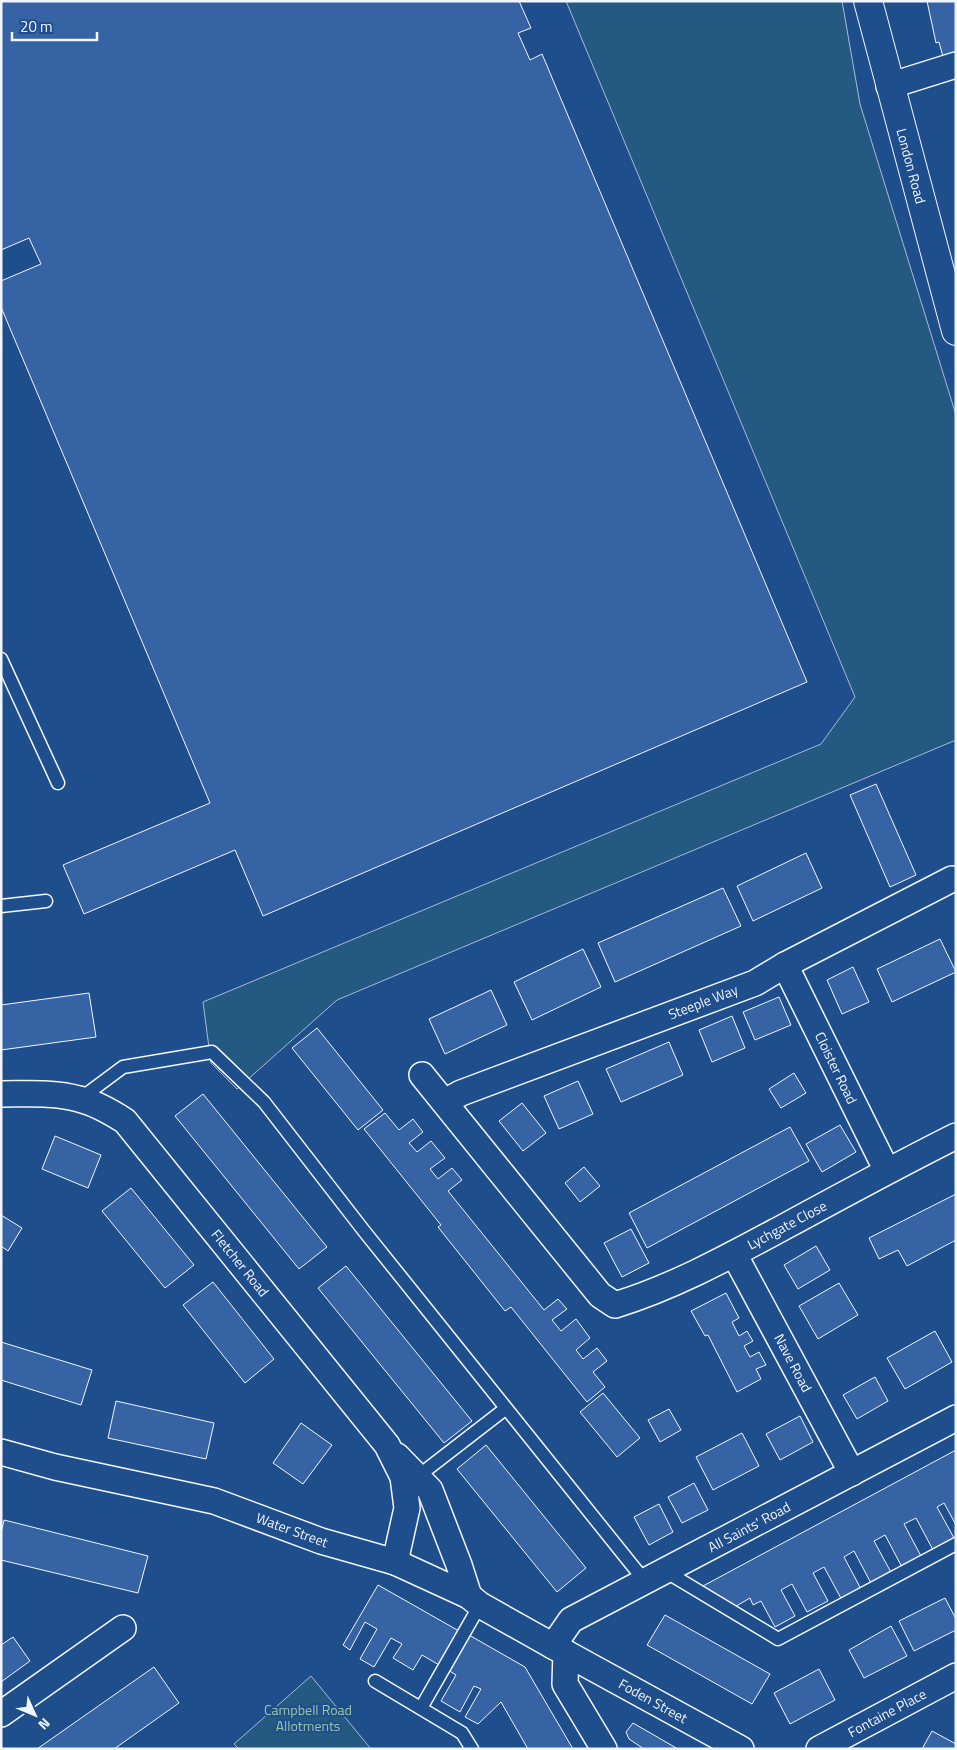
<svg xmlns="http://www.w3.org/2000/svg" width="957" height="1750" viewBox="0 0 957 1750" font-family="'Titillium Web',sans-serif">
<rect width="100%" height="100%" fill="#1f4e8c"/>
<g fill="#245a82" stroke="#a8bbd7">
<polygon points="566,1 842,1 860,104 956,415 956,740 337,1000 237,1089 211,1063 203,1002 821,744 855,697"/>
<polygon points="311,1676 371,1749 239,1749 234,1744"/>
</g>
<g fill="#3563a3" stroke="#f2f6ff">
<polygon points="1,1 519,1 531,28 518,33 530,60 542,54 807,682 263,916 235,850 84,914 63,865 210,803 1,307 1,281 41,264 29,238 1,250"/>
<polygon points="927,1 956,1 956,54 943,57 939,42 936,43"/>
<polygon points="876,784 916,875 890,887 850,795"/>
<polygon points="806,853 822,888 753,921 737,886"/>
<polygon points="723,888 741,926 615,982 598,943"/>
<polygon points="940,939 956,972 892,1002 877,969"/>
<polygon points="583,949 601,987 532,1020 514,982"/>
<polygon points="853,967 869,1002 842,1014 827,980"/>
<polygon points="491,990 507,1025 445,1054 429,1019"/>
<polygon points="89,993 96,1037 1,1050 1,1005"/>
<polygon points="779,997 791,1025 755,1040 743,1012"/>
<polygon points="732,1016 745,1048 712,1062 699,1030"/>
<polygon points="317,1028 383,1110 358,1130 292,1048"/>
<polygon points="669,1042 683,1075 621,1102 606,1069"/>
<polygon points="794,1073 806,1093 781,1108 769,1089"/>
<polygon points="578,1081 593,1114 559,1129 544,1096"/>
<polygon points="203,1094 327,1247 299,1269 175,1116"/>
<polygon points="522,1103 546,1133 523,1151 499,1121"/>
<polygon points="385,1113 399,1130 413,1119 423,1132 409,1143 417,1152 431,1141 445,1158 430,1169 438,1179 452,1168 462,1180 448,1191 544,1310 558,1299 567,1309 552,1320 561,1331 576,1319 590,1338 576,1350 583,1359 597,1348 607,1361 593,1372 605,1387 587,1402 511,1307 505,1311 438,1227 441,1225 364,1129"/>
<polygon points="840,1125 856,1152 822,1172 806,1144"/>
<polygon points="790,1127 809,1161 647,1248 629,1213"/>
<polygon points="55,1136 101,1155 88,1188 42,1169"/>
<polygon points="584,1167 600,1186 580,1202 565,1183"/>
<polygon points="131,1188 194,1265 165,1288 102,1211"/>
<polygon points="956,1194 956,1240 907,1266 898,1250 879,1259 869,1238"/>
<polygon points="1,1215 22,1228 8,1251 1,1246"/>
<polygon points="631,1229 649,1263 622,1277 604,1243"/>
<polygon points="816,1246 830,1270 798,1289 784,1265"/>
<polygon points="346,1266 472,1421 444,1443 318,1288"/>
<polygon points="213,1282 274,1359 245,1383 183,1305"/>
<polygon points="839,1283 858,1315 818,1339 799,1306"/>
<polygon points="726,1293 739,1318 732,1322 739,1336 747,1331 753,1341 744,1346 750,1357 759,1352 766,1365 756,1369 761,1379 737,1392 708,1335 705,1336 691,1311"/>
<polygon points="935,1331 952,1362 905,1389 887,1358"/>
<polygon points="1,1342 92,1370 81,1405 1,1380"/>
<polygon points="875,1377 888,1401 857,1419 843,1395"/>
<polygon points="603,1393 640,1438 617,1457 580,1412"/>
<polygon points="116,1401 214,1423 206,1459 108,1438"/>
<polygon points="669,1409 681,1430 660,1442 648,1420"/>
<polygon points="800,1416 813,1442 780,1460 766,1434"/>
<polygon points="301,1423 332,1445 303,1484 273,1463"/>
<polygon points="742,1433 759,1466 713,1490 696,1457"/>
<polygon points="486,1445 586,1568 557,1592 457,1469"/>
<polygon points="956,1450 956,1525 944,1503 937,1507 954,1538 933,1550 916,1518 904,1524 922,1558 903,1569 885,1535 874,1541 893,1576 873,1587 854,1551 844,1557 862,1591 843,1602 824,1567 813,1573 828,1601 807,1612 792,1584 781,1590 795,1616 775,1627 761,1601 753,1605 750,1598 733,1608 703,1586"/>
<polygon points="694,1483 708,1510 682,1523 668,1497"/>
<polygon points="659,1504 673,1532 649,1545 634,1517"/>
<polygon points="4,1520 148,1556 138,1593 1,1560 1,1533"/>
<polygon points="378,1585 459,1631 439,1665 422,1655 413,1670 393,1658 402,1644 391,1638 374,1667 360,1659 377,1629 365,1622 350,1650 343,1645"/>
<polygon points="945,1598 956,1619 956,1630 914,1651 899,1621"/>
<polygon points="665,1615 770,1674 752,1704 647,1645"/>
<polygon points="891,1626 907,1656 864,1678 849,1650"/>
<polygon points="469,1635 525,1667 573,1749 528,1749 501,1702 478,1724 465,1717 481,1689 474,1686 460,1712 441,1701 456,1675 448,1670"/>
<polygon points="13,1637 30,1661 1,1682 1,1645"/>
<polygon points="154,1667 179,1703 114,1749 37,1749"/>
<polygon points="819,1669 835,1700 790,1724 774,1693"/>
<polygon points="633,1723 678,1749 644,1749 629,1739 626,1732"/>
<polygon points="932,1731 956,1744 956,1749 922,1749"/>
</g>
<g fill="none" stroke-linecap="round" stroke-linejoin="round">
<g stroke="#f2f6ff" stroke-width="15">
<g id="service">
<polyline points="1,659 58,783"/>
<polyline points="1,906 46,901"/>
<polyline points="80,1099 123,1067 212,1052 264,1102 364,1231 644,1580"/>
<polyline points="417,1477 505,1409"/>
<polyline points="665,1571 778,1639 956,1544"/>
<polyline points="375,1681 462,1733 472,1749"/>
<polyline points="421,1708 480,1605"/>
</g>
</g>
<g stroke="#f2f6ff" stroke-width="28">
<g id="minor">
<polyline points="889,86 956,65"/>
<polyline points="785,965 887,1171"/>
<path d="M 422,1075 L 600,1295 L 615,1305 C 674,1287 730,1256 784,1227 C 841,1196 898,1165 956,1136"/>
<path d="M 1,1094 C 28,1094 54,1092 79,1099 C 96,1103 111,1112 125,1121 L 387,1445 L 403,1477 L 407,1508 L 395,1562"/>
<polyline points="445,1102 461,1093 755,983 785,965 952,879"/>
<polyline points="734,1254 852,1473"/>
<polyline points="1,1452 55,1467 214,1501 321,1541 395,1562 469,1596 480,1605 553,1646 741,1749"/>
<polyline points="397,1456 430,1490 459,1565 469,1596"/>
<polyline points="553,1646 571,1620 956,1418"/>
<polyline points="566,1653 565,1684 604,1749"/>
<polyline points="1,1714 123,1628"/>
<polyline points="819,1749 956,1676"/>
</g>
</g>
<g stroke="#f2f6ff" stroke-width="30">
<polyline id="secondary" points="868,1 956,331"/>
</g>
<use href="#service" stroke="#1f4e8c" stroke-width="12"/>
<use href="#minor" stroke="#1f4e8c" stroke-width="25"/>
<use href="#secondary" stroke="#1f4e8c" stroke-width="28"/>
</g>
<g text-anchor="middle" stroke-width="4" stroke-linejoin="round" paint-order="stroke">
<g font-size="14" fill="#f2f6ff" stroke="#1f4e8c">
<text transform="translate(911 166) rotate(75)" y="5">London Road</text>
<text transform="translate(703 1002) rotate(-21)" y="5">Steeple Way</text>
<text transform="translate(836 1068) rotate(64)" y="5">Cloister Road</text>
<text transform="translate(787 1225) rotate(-28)" y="5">Lychgate Close</text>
<text transform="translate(240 1263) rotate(51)" y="5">Fletcher Road</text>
<text transform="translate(793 1363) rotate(62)" y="5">Nave Road</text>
<text transform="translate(749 1527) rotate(-28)" y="5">All Saints' Road</text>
<text transform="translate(292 1530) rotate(20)" y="5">Water Street</text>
<text transform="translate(653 1701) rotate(29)" y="5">Foden Street</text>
<text transform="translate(887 1713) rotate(-28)" y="5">Fontaine Place</text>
</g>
<g font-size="14" fill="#97c8a6" stroke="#1f4e8c">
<text x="308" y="1715">Campbell Road<tspan x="308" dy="16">Allotments</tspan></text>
</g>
</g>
<rect width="957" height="1750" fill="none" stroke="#f2f6ff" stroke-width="5"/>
<g transform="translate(35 1715) rotate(134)" stroke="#1f4e8c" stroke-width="4" paint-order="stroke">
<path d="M0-4L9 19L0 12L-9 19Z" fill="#f2f6ff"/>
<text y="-8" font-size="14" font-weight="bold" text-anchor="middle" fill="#f2f6ff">N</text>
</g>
<path d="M12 32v8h85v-8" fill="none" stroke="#f2f6ff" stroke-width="2.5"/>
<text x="20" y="32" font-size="15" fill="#f2f6ff" stroke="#1f4e8c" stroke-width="4" paint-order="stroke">20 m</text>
</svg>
